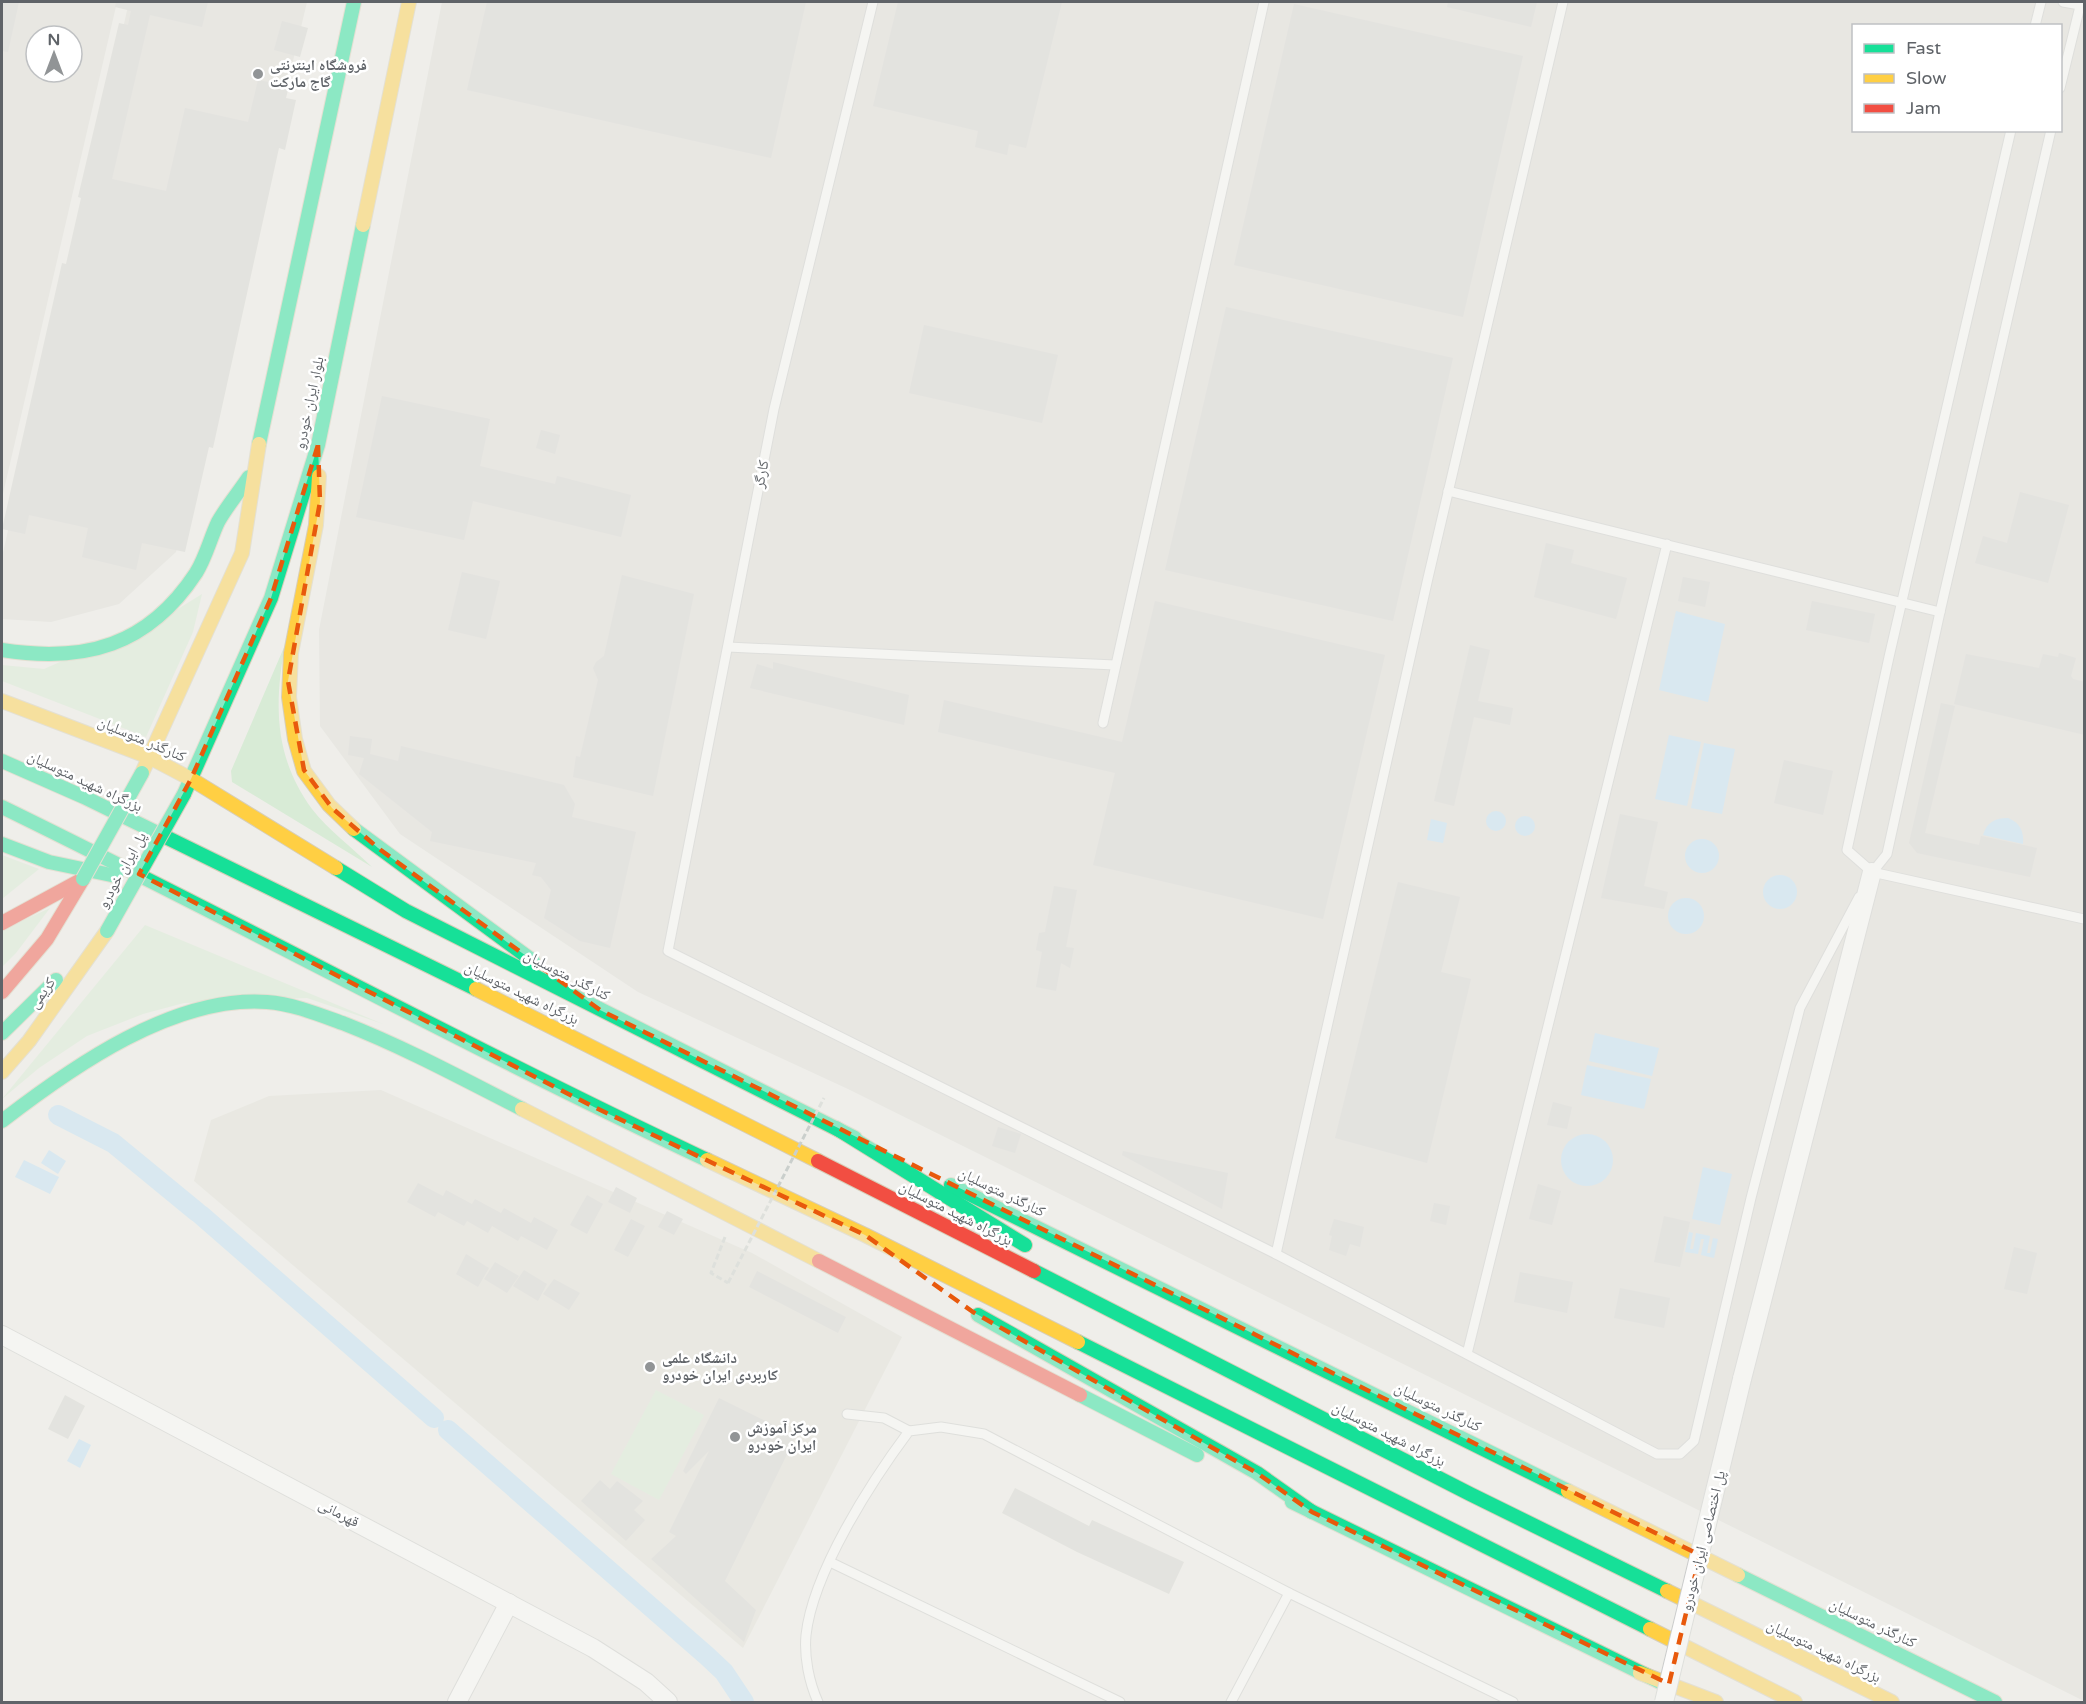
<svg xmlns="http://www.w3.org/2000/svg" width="2086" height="1704" viewBox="0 0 2086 1704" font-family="'Varela Round','Noto Naskh Arabic',sans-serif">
<rect width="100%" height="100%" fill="#efeeea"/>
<g fill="#dfddda" fill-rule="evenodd">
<path d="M 2,2 L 117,2 L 2,498 ZM 36,36 L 72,36 L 72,72 L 36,72 Z"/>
<polygon points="129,2 307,2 176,552 119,604 51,622 2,619 2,557"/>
<path d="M 442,2 L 2084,2 L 2084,1701 L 848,1089 L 638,992 L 400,834 L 320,726 L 319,630 ZM 1854,26 L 2060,26 L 2060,130 L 1854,130 Z"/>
</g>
<polygon fill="#e2e0da" points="381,1090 752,1253 902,1337 743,1648 194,1181 211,1120 269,1096"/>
<g fill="#d8ebd6">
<polygon points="202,594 193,632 146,737 2,681 2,665 44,669 173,612"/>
<path d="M 285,645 C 274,705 274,757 312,809 C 328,830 353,848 372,867 L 232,782 L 231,771 Z"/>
<polygon points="2,855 39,869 2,899"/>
<polygon points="50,908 16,953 2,967 2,930"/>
<polygon points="145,925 383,1024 307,998 184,1003 143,1014 87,1036 39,1068 2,1099"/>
<polygon points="656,1390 704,1415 659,1500 611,1474"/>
</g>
<g fill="#bfe0f9">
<polygon points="1676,611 1725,624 1708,702 1659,690"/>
<polygon points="1669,735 1701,742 1687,806 1655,799"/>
<polygon points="1704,743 1735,749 1722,814 1691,808"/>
<circle cx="1496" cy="821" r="10"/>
<circle cx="1525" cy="826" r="10"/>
<path d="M 2008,818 C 2020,823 2024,831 2023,844 L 1983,835 C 1987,822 1995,818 2008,818 Z"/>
<polygon points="1431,819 1447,823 1443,843 1427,840"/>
<circle cx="1702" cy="856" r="17"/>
<circle cx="1780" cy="892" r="17"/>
<circle cx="1686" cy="916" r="18"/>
<polygon points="1595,1033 1659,1048 1652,1076 1589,1061"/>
<polygon points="1587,1065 1651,1079 1644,1109 1581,1095"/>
<circle cx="1587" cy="1160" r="26"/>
<polygon points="49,1150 66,1161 58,1174 41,1163"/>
<polygon points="24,1160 59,1177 50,1194 15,1177"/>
<polygon points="1703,1167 1732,1174 1720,1225 1692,1219"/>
<polygon points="1689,1232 1693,1233 1690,1249 1693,1249 1696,1233 1710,1236 1707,1253 1710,1253 1713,1238 1718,1239 1714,1258 1701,1255 1704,1239 1701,1239 1698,1254 1685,1252"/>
<polygon points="79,1439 91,1445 80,1468 67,1461"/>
</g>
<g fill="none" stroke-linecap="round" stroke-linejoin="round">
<g stroke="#bfe0f9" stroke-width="20">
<polyline points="58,1115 113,1143 197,1212"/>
<polyline points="201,1215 434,1418"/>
<polyline points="448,1430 707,1656 724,1672 744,1702"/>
</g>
</g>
<g fill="#d6d5d3">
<polygon points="2,2 19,2 8,52 2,51"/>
<polygon points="116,2 208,2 202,27 150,15 112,179 166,191 185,108 248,122 258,80 289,86 286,98 296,100 285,150 279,148 213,448 209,447 185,552 142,543 136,570 82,557 88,528 29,515 25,534 2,529 62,263 66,264 81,198 78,197 119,23 128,25 131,11 115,7"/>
<polygon points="487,2 806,2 771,158 467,90"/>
<polygon points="898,2 1062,2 1026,148 1009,144 1007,155 975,147 978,131 873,106"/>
<polygon points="1448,2 1537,2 1531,27 1447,7"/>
<polygon points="1294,4 1523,56 1463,317 1234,265"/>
<polygon points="282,21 308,28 300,57 274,50"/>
<polygon points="1226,307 1453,358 1393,621 1165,570"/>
<polygon points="924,325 1058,355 1042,423 909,393"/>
<polygon points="382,396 490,419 480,466 555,484 557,476 631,495 621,537 473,501 464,540 356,517"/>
<polygon points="541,430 560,435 555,454 536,448"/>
<polygon points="2020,492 2069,505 2048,583 1975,563 1983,536 2007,543"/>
<polygon points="1546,543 1574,550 1571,563 1627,578 1616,619 1534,597"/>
<polygon points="462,572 500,581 486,639 448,630"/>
<polygon points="622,575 694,594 653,796 573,777 576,756 580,757 598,680 593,668 596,662 604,656"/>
<polygon points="1683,577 1710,582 1705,607 1678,601"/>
<polygon points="1155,601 1385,655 1323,919 1093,865 1115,773 938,732 944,700 1122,742"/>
<polygon points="1812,601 1875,614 1869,643 1806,630"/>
<polygon points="1470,645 1490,650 1478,701 1513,708 1510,725 1474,717 1454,806 1434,801"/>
<polygon points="2059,653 2076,658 2071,676 2073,679 2085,682 2085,735 1954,704 1966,654 2039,668 2043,654 2058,657"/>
<polygon points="773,662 909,695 904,725 750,688 757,664 773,669"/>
<polygon points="1941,703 1955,706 1925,833 1979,845 1981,836 2037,848 2030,877 1917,853 1909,843"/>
<polygon points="350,736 372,739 370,754 398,761 401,746 564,785 575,804 572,817 636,832 610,948 580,941 544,918 551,890 541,877 532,875 536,863 430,841 432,832 359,774 364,758 348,755"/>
<polygon points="1784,760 1833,771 1823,815 1774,803"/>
<polygon points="1620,814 1658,822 1644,886 1668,892 1664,909 1601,898"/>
<polygon points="1398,882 1460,897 1441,972 1471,979 1427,1163 1335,1138"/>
<polygon points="1054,886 1077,890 1066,947 1074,948 1070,968 1061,963 1056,991 1036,987 1042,952 1036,950 1039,933 1045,932"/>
<polygon points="1553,1102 1572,1107 1567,1129 1547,1125"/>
<polygon points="998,1127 1021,1134 1015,1153 992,1146"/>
<polygon points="1123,1151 1228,1173 1222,1209 1122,1155"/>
<polygon points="418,1183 443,1196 446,1190 472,1204 475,1199 501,1213 504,1208 531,1223 534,1217 558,1230 547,1250 521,1236 518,1241 492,1226 488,1233 467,1221 464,1226 438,1212 435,1217 407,1202"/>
<polygon points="1538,1184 1561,1191 1552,1225 1529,1219"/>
<polygon points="616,1187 637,1198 630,1213 608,1202"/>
<polygon points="587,1195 603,1204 587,1234 570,1225"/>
<polygon points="1434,1203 1450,1206 1446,1225 1430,1221"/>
<polygon points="667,1211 683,1219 674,1235 658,1227"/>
<polygon points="1664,1216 1690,1222 1680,1267 1654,1262"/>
<polygon points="631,1219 645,1226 628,1257 614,1250"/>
<polygon points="1334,1219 1364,1227 1360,1247 1350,1244 1346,1256 1329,1250 1332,1236 1329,1235"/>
<polygon points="2014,1247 2037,1253 2027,1294 2004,1289"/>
<polygon points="466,1254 489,1268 478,1287 456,1274"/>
<polygon points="495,1262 519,1276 507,1293 484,1279"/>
<polygon points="524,1270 547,1284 538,1301 513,1286"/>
<polygon points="757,1271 846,1317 838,1333 749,1287"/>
<polygon points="1520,1272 1573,1282 1567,1313 1514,1302"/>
<polygon points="554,1279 580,1293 569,1310 543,1294"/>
<polygon points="1620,1288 1670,1298 1664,1328 1614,1318"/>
<polygon points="65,1395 85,1406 68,1439 48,1429"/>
<polygon points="719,1398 796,1436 725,1581 756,1610 744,1642 651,1559 676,1536 669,1532 709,1451 686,1474 683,1471"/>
<polygon points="600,1480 610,1489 617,1481 643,1501 634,1510 645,1520 626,1541 581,1501"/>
<polygon points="1015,1488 1089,1526 1092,1520 1184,1562 1169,1594 1077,1552 1002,1513"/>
</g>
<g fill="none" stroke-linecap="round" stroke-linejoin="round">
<g stroke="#cbcccc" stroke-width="11">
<g id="lane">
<polyline points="873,2 774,409 668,951 1276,1254 1657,1454 1680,1454 1694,1441 1751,1198 1800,1008 1859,897"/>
<polyline points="2063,2 2080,5"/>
<polyline points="2035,26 2041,2"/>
<polyline points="2060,88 2081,2"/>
<polyline points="2011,130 1889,657 1847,850 1872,872 2084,919"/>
<polyline points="1448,491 1940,612"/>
<polyline points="728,647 1115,665"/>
<polyline points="1103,723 1264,2"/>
<polyline points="1871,874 1887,854 1940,612 2051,130"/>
<polyline points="1276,1254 1428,578 1563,2"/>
<polyline points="1467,1354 1667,544"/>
<polyline points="847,1414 884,1418 909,1431"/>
<polyline points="830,1562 1120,1702"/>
<path d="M 818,1702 C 809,1682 804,1657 806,1635 C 813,1572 871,1482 909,1431 L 941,1427 L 984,1434 L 1289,1593 L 1513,1702"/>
<polyline points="1231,1702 1289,1593"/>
</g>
</g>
<g stroke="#cbcccc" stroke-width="20">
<g id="street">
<polyline points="2,1335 593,1648 646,1682 668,1702"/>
<polyline points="1742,1379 1872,872"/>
<polyline points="457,1702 509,1603"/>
</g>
</g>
<g stroke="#d7ceb8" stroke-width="16">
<g id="fast">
<polyline points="259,444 354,2"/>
<path d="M 2,650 C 85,663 148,646 196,573 C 206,557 210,539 218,522 C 227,506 239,492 249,477"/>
<polyline points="2,761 84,797 476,989"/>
<polyline points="184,794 271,598 318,445 363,225"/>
<path d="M 2,807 C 238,922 469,1048 707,1160"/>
<polyline points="354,829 533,961"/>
<polyline points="2,844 49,862 116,876"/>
<polyline points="336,868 406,911 855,1138"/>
<polyline points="2,1033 56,980"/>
<path d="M 2,1121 C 72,1067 174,995 267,1002 C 294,1004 320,1015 345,1024 C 406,1048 463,1079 522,1109"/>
<polyline points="836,1128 1025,1245"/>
<polyline points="951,1185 1568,1491"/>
<polyline points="1034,1271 1470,1494 1667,1591"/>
<polyline points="978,1315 1257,1473 1312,1512"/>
<polyline points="1078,1342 1650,1629"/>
<polyline points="1080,1395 1197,1455"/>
<polyline points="1292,1502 1660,1682"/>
<polyline points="1738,1575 1995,1702"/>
</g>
</g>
<g stroke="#d7ceb8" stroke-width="16">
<g id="slow">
<polyline points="363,225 409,2"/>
<polyline points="319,476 316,525 291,653 289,697 295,739 304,771 329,805 354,829"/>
<polyline points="2,701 149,757 191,779 336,868"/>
<polyline points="142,773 242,553 259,444"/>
<polyline points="476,989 818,1161"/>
<polyline points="2,1072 29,1041 107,931"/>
<polyline points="522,1109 819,1261"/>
<polyline points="707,1160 865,1235 1078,1342"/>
<polyline points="1568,1491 1738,1575"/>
<polyline points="1667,1591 1892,1702"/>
<polyline points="1650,1629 1795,1702"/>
<polyline points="1640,1673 1716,1702"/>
</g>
</g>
<g stroke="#d7ceb8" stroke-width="16">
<g id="jam">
<polyline points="2,923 83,879"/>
<polyline points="2,992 47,939 83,879"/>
<polyline points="818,1161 1034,1271"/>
<polyline points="819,1261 1080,1395"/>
</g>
</g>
<polyline stroke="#cacfcc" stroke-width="3" stroke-dasharray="6 3" stroke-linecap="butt" points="725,1237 711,1273 728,1283"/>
<use href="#lane" stroke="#fdfcfc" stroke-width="9"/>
<use href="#street" stroke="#fdfcfc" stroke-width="18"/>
<use href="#fast" stroke="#16e098" stroke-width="14"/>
<use href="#slow" stroke="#ffcf43" stroke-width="14"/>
<use href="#jam" stroke="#f24e42" stroke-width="14"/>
<g stroke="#cbcccc" stroke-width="20" stroke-linecap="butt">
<polyline id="street-bridge" points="1664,1702 1742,1379"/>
</g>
<g stroke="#d7ceb8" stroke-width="16" stroke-linecap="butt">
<g id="fast-bridge">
<polyline points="83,879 142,773"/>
<polyline points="107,931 184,794"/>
</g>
</g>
<polyline stroke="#cacfcc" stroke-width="3" stroke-dasharray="6 3" stroke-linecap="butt" points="728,1283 824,1098"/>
<use href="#street-bridge" stroke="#fdfcfc" stroke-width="18"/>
<use href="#fast-bridge" stroke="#16e098" stroke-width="14"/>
</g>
<path d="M0 0H2086V1704H0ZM 318,445 L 320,502 L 288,681 L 304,770 L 332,808 L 378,848 L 600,1010 L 1700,1555 L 1669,1684 L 1312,1512 L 1257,1473 L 973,1312 L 865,1235 L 594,1107 L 139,874 L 191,779 L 271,598 Z" fill="#efeeea" fill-opacity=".55" fill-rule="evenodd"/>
<path fill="none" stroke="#e8590c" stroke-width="4.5" stroke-dasharray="12 8" stroke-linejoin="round" d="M 318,445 L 320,502 L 288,681 L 304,770 L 332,808 L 378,848 L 600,1010 L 1700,1555 L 1669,1684 L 1312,1512 L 1257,1473 L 973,1312 L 865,1235 L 594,1107 L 139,874 L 191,779 L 271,598 Z"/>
<g fill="#919496" stroke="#fff" stroke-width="2">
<circle cx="258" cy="74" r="6"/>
<circle cx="650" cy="1367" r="6"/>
<circle cx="735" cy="1437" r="6"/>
</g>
<g text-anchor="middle" stroke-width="5" stroke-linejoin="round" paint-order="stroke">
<g font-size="15" font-weight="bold" fill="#5f6368" stroke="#fff" text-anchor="start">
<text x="270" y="70">فروشگاه اینترنتی<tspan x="270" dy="17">گاج مارکت</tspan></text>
<text x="662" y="1363">دانشگاه علمی<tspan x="662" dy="17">کاربردی ایران خودرو</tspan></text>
<text x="747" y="1433">مرکز آموزش<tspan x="747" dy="17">ایران خودرو</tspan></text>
</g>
<g font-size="15" fill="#5f6368" stroke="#fff">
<text transform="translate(309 403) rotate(-78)" y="5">بلوار ایران خودرو</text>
<text transform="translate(761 474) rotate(-79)" y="5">کارگر</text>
<text transform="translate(142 739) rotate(23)" y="5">کنارگذر متوسلیان</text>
<text transform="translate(85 781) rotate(25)" y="5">بزرگراه شهید متوسلیان</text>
<text transform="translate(122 870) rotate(-61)" y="5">پل ایران‌ خودرو</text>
<text transform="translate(567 975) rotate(27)" y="5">کنارگذر متوسلیان</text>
<text transform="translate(42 993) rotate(-55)" y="5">کریمی</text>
<text transform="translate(522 993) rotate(26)" y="5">بزرگراه شهید متوسلیان</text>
<text transform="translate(1002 1192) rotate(26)" y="5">کنارگذر متوسلیان</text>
<text transform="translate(956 1213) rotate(27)" y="5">بزرگراه شهید متوسلیان</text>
<text transform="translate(1438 1407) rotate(26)" y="5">کنارگذر متوسلیان</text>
<text transform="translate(1389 1434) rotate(27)" y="5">بزرگراه شهید متوسلیان</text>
<text transform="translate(339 1513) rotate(28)" y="5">قهرمانی</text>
<text transform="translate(1703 1541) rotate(-76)" y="5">پل اختصاصی ایران خودرو</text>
<text transform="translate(1873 1623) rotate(26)" y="5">کنارگذر متوسلیان</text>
<text transform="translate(1824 1651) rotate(26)" y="5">بزرگراه شهید متوسلیان</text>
</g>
</g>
<rect width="2086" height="1704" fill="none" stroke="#5f6368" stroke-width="6"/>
<rect x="1852" y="24" width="210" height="108" fill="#ffffff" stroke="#bfc1c3" stroke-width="1.5"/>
<rect x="1864" y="44" width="30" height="9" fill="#16e098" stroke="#bfc1c3" stroke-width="1.5"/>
<text x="1906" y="54" font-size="18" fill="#5f6368">Fast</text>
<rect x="1864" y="74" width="30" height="9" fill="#ffcf43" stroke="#bfc1c3" stroke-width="1.5"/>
<text x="1906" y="84" font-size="18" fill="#5f6368">Slow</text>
<rect x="1864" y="104" width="30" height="9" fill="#f24e42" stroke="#bfc1c3" stroke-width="1.5"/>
<text x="1906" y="114" font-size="18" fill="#5f6368">Jam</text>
<g transform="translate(54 54)"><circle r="28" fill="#ffffff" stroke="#bfc1c3" stroke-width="1.5"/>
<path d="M0-4.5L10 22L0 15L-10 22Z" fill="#919496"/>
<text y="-9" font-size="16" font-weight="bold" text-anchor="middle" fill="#5f6368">N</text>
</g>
</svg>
